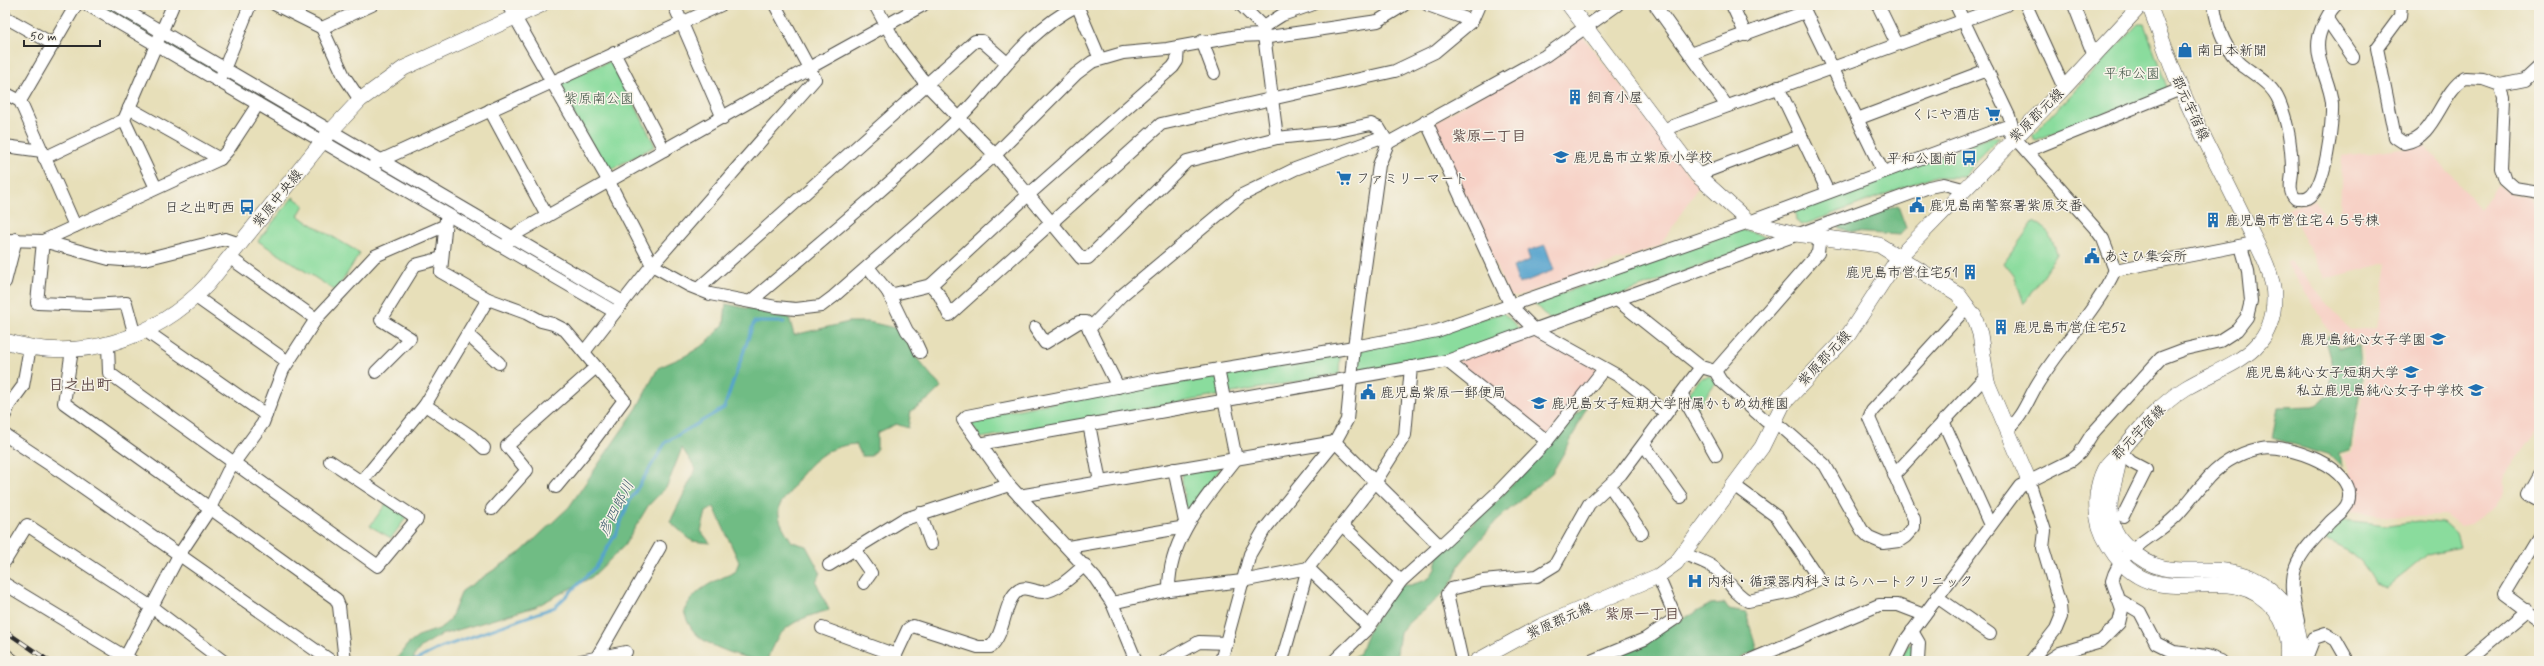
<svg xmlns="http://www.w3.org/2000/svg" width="2544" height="666" viewBox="0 0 2544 666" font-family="Mynerve,'Klee One',sans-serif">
<rect width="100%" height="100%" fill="#f7f3e8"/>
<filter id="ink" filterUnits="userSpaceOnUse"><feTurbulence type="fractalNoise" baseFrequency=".025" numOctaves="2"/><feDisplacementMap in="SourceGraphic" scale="8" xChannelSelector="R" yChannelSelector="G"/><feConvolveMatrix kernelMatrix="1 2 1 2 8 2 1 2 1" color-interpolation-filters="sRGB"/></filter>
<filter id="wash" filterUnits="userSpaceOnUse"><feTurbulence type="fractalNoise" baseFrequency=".012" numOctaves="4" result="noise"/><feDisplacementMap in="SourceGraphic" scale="16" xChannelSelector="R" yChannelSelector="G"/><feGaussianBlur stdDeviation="0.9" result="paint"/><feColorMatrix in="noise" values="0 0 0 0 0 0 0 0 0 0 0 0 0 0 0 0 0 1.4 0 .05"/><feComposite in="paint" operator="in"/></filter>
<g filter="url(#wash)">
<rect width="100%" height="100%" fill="#e7dfb9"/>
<g fill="#f7d1c6">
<polygon points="1582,35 1698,187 1660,246 1516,297 1509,295 1433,128 1437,121"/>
<polygon points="2423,145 2441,163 2480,209 2498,185 2512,194 2529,197 2539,212 2539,428 2504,476 2504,492 2496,506 2471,524 2460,526 2444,515 2390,517 2351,511 2354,499 2353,488 2343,455 2352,452 2365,380 2361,344 2344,346 2332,335 2286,262 2291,260 2350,330 2377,328 2387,263 2325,279 2289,209 2315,201 2333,226 2340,214 2342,156"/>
<polygon points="1530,334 1540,334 1596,368 1597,372 1549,434 1543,434 1458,365 1458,361"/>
</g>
<g fill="#8adc9d" stroke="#5a8464">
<polygon points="95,5 111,5 155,30 151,37"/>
<polygon points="2138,24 2144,24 2168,90 2036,140 2034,139 2033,135"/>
<polygon points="167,39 217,67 213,74 163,46"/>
<polygon points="613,60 655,146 608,171 559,90 560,82"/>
<polygon points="231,76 315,125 310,131 227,82"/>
<polygon points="1990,137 2000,137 1975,162 1964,177 1931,177 1811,222 1802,225 1796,221 1795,211"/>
<polygon points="293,197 304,205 298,216 360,253 336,291 258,241"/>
<polygon points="2034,221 2048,232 2057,253 2024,304 2015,277 2004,263"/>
<polygon points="1740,230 1753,232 1766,238 1766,242 1550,320 1534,303"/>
<polygon points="1503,313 1521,330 1452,355 1363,371 1358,367 1360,350"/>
<polygon points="1340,353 1339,374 981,438 972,426 972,419 1109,391"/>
<polygon points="1709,376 1716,382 1696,409 1687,394 1701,378"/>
<polygon points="1221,467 1191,511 1186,512 1181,472"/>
<polygon points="388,501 409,514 391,538 370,526"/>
<path d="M 2343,520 L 2387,525 L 2419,521 L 2444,523 L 2456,534 L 2460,547 L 2427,554 L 2387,587 L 2375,583 C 2358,553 2352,551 2321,537 Z"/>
<polygon points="1908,645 1914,645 1913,661 1900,661"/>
</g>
<g fill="#6fbc84" stroke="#4d7458">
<polygon points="1898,206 1906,228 1900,235 1851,232 1839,228 1839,224"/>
<path d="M 726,304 L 789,317 L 794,335 L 849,322 L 869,322 L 899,329 L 908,334 L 915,356 L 941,387 L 930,398 L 911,411 L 908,428 L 896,424 L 877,433 L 877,448 L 871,456 L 862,456 L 856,444 C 823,446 804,467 789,493 C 786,497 780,503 779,508 C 777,521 786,532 792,542 L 806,546 L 820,572 L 816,582 L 829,610 C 797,619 777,626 767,661 C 751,661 716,649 702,639 C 692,632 687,622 684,611 C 695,588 713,582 735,572 L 739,562 L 714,507 L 706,512 L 701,531 L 710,543 L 692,541 L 670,522 L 696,469 L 682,448 L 667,486 L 648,506 L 624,546 L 592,577 L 535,607 L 441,635 L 421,647 L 414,656 L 414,661 L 395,661 L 407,645 L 421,635 L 439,629 L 450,620 L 462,591 L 521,552 L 569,507 L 637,408 L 658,368 L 685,356 L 705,344 L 724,324 Z"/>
<polygon points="2330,336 2339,348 2358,347 2362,379 2350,450 2340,453 2342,467 2330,455 2272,438 2278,407 2314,406 2331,394 2331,362 2325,340"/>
<path d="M 1590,400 L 1569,444 L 1552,473 L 1496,521 L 1459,565 C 1451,599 1419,608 1400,632 L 1396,661 L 1350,661 L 1360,653 L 1369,629 L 1399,585 L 1411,585 L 1428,579 L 1436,568 L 1439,552 L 1489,509 Z"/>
<polygon points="1724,603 1729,610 1746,613 1757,650 1735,661 1604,661 1711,604"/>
</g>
<polygon fill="#54a3cd" stroke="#40677c" points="1545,245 1554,270 1519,284 1513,267 1530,260 1527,251"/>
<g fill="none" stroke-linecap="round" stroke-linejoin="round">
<polyline stroke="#54a3cd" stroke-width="3" points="414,661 440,648 555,607 596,567 617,532 629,502 666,442 724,408 754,322 784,322"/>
</g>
</g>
<g filter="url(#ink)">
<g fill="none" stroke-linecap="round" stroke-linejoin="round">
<g stroke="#474640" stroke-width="14">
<g id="minor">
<polyline points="88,5 615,312"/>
<polyline points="116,5 623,302"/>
<polyline points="276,5 322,28 372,5"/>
<polyline points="508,5 608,180 652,265 690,286 710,294 776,307 796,309 821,306 833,297 995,155 1076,74 1092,62 1123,53 1167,49 1238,36 1263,35 1269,37 1378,21 1404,5"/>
<polyline points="674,5 723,118"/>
<polyline points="875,5 898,47 926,84 995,155 1081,258 1088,258 1187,161 1277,138"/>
<polyline points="1077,5 1100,59"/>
<polyline points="1241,5 1263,27"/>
<polyline points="1311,5 1282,15 1263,27 1277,138 1334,132 1371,124 1379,128 1388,143"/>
<polyline points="1428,5 1472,21"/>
<polyline points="1655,5 1727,106"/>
<polyline points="1732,5 1746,35"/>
<polyline points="1802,5 1883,172"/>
<polyline points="1878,5 1897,44"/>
<polyline points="1956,5 2009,116 2015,135"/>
<polyline points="2026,5 2064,88"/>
<polyline points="2074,5 2094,56"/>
<path d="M 2214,5 C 2217,27 2225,50 2242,65 C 2256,76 2272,84 2279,101 C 2288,122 2292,150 2292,173 C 2291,182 2288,192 2296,199 C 2300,199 2304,200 2308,198 C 2326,190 2333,121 2332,103 C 2330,81 2314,59 2319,37 C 2321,28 2329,11 2336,5"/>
<path d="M 2401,5 L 2400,17 L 2377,48 L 2395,137 L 2404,143 C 2435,139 2440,93 2465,78 L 2483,79 L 2500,85 L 2504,97 L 2501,168 L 2505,180 L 2514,188 L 2539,192"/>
<polyline points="5,17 53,44"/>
<polyline points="2327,19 2353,57"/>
<polyline points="322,28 344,76 360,100"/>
<polyline points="1202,41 1214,73"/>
<polyline points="614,53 664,150"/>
<polyline points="1690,54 1805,12"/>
<polyline points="221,77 250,5"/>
<polyline points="2500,85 2525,80 2539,67"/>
<polyline points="1778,87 1828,192"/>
<polyline points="5,93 20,101 75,226"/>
<polyline points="20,101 76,5"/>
<polyline points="129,108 220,159"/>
<polyline points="490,110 547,216"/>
<polyline points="1857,119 1987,70"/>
<polyline points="1426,121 1511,306 1534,329 1622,378 1666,413"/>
<polyline points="1662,130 2006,5"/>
<polyline points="5,146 42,151"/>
<polyline points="2027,151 2181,89"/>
<polyline points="44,158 124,120"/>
<polyline points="375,163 721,5"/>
<polyline points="1697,175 1800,136"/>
<polyline points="156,188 124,120 173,5"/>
<polyline points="446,219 441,272 488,299 526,313 541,321 553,324 565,330 624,400 585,452 556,487"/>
<polyline points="5,240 43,241 220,159 228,150 258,104"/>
<polyline points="508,242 519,232 809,68 775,5"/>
<polyline points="229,257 316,319"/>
<polyline points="868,267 888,292 894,294 931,285 940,296 949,315 1161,124 1395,71 1435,52 1472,21 1479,5"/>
<polyline points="5,282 16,239"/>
<polyline points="931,285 1027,196 1173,67 1177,61 1178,47"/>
<polyline points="699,288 975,41 982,41 1007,63"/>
<polyline points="888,292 907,331 914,339 920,352"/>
<polyline points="196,297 288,362"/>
<polyline points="1617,300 1701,367 1715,371 1721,381 1766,421 1783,428 1825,465 1862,530 1869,537 1883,543 1899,541 1905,537 1914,527 1914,519 1869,418 1872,411 1968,306"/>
<path d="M 751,301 C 821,242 892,183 958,119 C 1000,78 1022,34 1078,5"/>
<polyline points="1035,328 1045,343 1079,322 1086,322 1089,329"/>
<polyline points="146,331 266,415"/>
<polyline points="468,335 499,363"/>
<polyline points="135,336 126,303 91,305 37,303 43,241 109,259 122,260 145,259 225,239 240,244"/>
<polyline points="108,345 109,373 378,566 417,519 330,461"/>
<polyline points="72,350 64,403 336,599 339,606 345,661"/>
<polyline points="584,352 652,265 815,79 809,68 923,5"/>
<polyline points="1447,361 1547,441"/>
<polyline points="1715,371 1818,253 1819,244 1816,237"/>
<polyline points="376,372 410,338 381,320 415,265 442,258"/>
<polyline points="1118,387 1089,329 1121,296 1242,195 1295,169 1379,138 1388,143"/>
<polyline points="1682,395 1716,455"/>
<polyline points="425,405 471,436 484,448"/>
<polyline points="5,415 9,405 23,386 30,347"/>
<polyline points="1943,421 1990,525"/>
<polyline points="1089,424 1100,482"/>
<path d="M 2008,428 C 2022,419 2029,397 2038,383 C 2062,344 2096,311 2115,270 L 2249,244"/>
<polyline points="5,435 64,474 331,661"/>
<polyline points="979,444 1447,361 1929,187 1944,184 1963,189"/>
<polyline points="1644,445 1681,497"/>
<polyline points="2120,451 2131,462 2146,470 2123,516"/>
<polyline points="1174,469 1186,527"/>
<polyline points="2539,474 2528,494 2539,500"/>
<polyline points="1894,475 1986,376"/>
<polyline points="362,481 425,405 488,299"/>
<polyline points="2029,481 2045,531 2043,548 2060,605 2061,617 2056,629 2031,661"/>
<polyline points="1610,486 1642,533"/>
<polyline points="1019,496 1335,442 1440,546 1499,491 1547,441 1604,369"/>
<polyline points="492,509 527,470 507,446 596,367"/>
<polyline points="920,513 931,544"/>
<polyline points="1342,525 1401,581"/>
<polyline points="2539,536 2504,594 2539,620"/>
<polyline points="1068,547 1186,527"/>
<polyline points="854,549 871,573 864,583"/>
<path d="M 1684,554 C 1696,559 1708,562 1717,570 C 1730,581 1731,591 1748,601 L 1792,592 L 1819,579 L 1777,517 L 1735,486"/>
<polyline points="5,561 27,525 153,608 223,661"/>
<polyline points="829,565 902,520 1009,485"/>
<polyline points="5,584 132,661"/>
<polyline points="1169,590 1242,581 1308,568 1369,627"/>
<polyline points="1937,597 1990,634"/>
<polyline points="2118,599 2140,612 2156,643 2174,652 2207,656 2221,661"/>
<path d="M 1112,603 L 1169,590 C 1168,538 1206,498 1236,459 L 1218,369"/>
<polyline points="822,628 896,655"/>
<polyline points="1912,631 1919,643 1918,661"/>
<polyline points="126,656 179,555 209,510 228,471 263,423 283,370 316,319 375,256 444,226"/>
<polyline points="597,657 660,547"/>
<polyline points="580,661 626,652"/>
<path d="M 893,661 L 908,629 L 913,626 L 978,647 L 990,647 C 1006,634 1003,600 1019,590 C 1026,585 1036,593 1043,592 C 1059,590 1073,575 1085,565"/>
<polyline points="1136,661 1112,603 1095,578 1009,485 963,420 967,416 1153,380 1354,347 1437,331 1749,222 2005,127 2094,227 2103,239 2115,270"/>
<polyline points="1165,661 1199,642 1227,643"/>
<polyline points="1221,661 1250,554 1264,530 1335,442 1347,420 1354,347 1379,165 1388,143 1545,56 1617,5"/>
<polyline points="1282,661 1308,568 1376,481 1405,435 1411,367"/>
<polyline points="1334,661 1369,627 1401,581 1440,546"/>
<polyline points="1462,661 1447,594 1451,589 1483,581 1537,576 1555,565 1589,504 1621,474 1701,367"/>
<polyline points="1591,661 1645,639 1676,618 1658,576"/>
<polyline points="1748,661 1879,605 1898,605 1924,615"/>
<polyline points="1895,661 1905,641 2020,486 2072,460 2080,453 2092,434 2161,358 2185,349 2220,341 2237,330 2247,317 2251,301 2248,271 2241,246"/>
<path d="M 2048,661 L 2060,653 L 2101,641 L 2119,623 L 2122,610 L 2112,581 C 2120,549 2154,538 2176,516 C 2186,506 2194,494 2203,484 C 2218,465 2238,453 2261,448 C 2286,443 2359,468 2348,502 C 2346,510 2336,516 2330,522 C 2294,560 2286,568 2298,621"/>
<polyline points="2305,661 2314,638 2326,634 2336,640 2348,661"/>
<polyline points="2467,661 2528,610"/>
</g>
</g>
<g stroke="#474640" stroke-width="16">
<g id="tertiary">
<polyline points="1569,5 1697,175 1749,222 1796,234 1879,245 1958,294 1974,316 1980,334 1987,382 2029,481"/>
<path d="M 2149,5 C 2160,33 2169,61 2181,89 C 2201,134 2225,178 2246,222 C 2257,245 2274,273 2274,298 C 2274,356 2226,364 2186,388 C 2160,404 2141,427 2122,450 C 2116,457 2108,462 2104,470 C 2097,484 2095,503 2098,519 C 2100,532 2107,544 2115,555 C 2163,619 2229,553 2275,610 C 2287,625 2290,643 2288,661"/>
<path d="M 5,341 C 79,364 154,340 207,285 L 330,132 L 360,100 L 404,68 L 541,5"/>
<path d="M 2120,451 C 2119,476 2105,497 2112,522 C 2115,534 2121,541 2130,549 C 2165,584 2199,562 2241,574 C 2258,578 2271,589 2283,602 C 2297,619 2302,639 2300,661"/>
<polyline points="1477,661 1541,626 1658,576 1676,563 1762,447 1783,404 1849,334 1899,257 2064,88 2141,5"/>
</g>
</g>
<use href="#minor" stroke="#fff" stroke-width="12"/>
<use href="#tertiary" stroke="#fff" stroke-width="15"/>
<polyline stroke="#2b2b2b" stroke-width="1" points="5,646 24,661"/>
<g stroke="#2b2b2b" stroke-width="4.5">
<polyline id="rail" points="5,631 49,661"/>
</g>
<use href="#rail" stroke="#f7f3e8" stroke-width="3" stroke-dasharray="9" stroke-linecap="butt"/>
</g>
</g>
<defs>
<g id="shop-bare" transform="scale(1.2)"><path d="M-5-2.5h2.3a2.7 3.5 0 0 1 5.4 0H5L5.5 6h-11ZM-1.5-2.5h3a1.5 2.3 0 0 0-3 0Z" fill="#1f6fb2" stroke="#f7f3e8" stroke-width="2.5" paint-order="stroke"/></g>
<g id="building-bare" transform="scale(1.2)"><path d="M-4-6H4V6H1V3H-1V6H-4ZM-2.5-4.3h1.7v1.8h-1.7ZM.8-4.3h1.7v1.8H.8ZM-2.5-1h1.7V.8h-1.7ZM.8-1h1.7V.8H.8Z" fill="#1f6fb2" stroke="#f7f3e8" stroke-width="2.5" paint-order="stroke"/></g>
<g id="supermarket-bare" transform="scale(1.2)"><path d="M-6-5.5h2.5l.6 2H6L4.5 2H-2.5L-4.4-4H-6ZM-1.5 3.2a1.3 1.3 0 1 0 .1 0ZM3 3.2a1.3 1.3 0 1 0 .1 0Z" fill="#1f6fb2" stroke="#f7f3e8" stroke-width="2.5" paint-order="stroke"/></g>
<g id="school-bare" transform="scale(1.2)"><path d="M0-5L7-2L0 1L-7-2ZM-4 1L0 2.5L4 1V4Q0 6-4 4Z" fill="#1f6fb2" stroke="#f7f3e8" stroke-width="2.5" paint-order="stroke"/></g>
<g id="bus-bare" transform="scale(1.2)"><path d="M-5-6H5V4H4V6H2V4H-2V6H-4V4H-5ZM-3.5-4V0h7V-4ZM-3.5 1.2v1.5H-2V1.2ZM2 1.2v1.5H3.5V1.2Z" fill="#1f6fb2" stroke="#f7f3e8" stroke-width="2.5" paint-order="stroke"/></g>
<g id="civic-bare" transform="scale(1.2)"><path d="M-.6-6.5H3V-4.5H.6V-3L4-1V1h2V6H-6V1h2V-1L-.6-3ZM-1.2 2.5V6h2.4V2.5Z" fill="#1f6fb2" stroke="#f7f3e8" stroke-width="2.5" paint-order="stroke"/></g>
<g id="university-bare" transform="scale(1.2)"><path d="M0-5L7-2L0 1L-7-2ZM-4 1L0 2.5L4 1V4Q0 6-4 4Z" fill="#1f6fb2" stroke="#f7f3e8" stroke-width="2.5" paint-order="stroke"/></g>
<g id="hospital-bare" transform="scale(1.2)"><path d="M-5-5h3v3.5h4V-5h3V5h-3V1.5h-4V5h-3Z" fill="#1f6fb2" stroke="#f7f3e8" stroke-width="2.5" paint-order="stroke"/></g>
</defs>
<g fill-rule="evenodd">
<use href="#shop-bare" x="2185" y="50"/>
<use href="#building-bare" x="1575" y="97"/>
<use href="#supermarket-bare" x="1993" y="114"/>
<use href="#school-bare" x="1561" y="157"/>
<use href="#bus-bare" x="1969" y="158"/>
<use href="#supermarket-bare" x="1344" y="178"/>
<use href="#civic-bare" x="1917" y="205"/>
<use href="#bus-bare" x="247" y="207"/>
<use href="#building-bare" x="2213" y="220"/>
<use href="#civic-bare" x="2092" y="256"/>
<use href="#building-bare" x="1970" y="272"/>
<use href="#building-bare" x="2001" y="327"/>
<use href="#school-bare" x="2438" y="339"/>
<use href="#university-bare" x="2411" y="372"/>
<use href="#school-bare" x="2476" y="390"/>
<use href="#civic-bare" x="1368" y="392"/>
<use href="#school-bare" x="1539" y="403"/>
<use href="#hospital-bare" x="1695" y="581"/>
</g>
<g text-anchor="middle" stroke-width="3" stroke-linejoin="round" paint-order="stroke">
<g font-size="14" fill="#2b2b2b" stroke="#f7f3e8" text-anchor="start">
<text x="2197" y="55">南日本新聞</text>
<text x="1587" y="102">飼育小屋</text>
<text x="1981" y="119" text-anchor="end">くにや酒店</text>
<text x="1573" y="162">鹿児島市立紫原小学校</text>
<text x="1957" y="163" text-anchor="end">平和公園前</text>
<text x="1356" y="183">ファミリーマート</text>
<text x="1929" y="210">鹿児島南警察署紫原交番</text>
<text x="235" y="212" text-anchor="end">日之出町西</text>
<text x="2225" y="225">鹿児島市営住宅４５号棟</text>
<text x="2104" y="261">あさひ集会所</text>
<text x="1958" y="277" text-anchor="end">鹿児島市営住宅51</text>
<text x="2013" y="332">鹿児島市営住宅52</text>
<text x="2426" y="344" text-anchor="end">鹿児島純心女子学園</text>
<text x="2399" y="377" text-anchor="end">鹿児島純心女子短期大学</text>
<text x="2464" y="395" text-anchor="end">私立鹿児島純心女子中学校</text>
<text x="1380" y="397">鹿児島紫原一郵便局</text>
<text x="1551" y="408">鹿児島女子短期大学附属かもめ幼稚園</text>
<text x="1707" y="586">内科・循環器内科きはらハートクリニック</text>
</g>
<g font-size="14" fill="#435748" stroke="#f7f3e8">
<text x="2132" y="78">平和公園</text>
<text x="599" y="103">紫原南公園</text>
</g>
<g font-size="14" fill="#2b2b2b" stroke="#f7f3e8">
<text transform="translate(2191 108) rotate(65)" y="5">郡元宇宿線</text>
<text transform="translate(2036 115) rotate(-45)" y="5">紫原郡元線</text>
<text transform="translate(277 198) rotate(-51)" y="5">紫原中央線</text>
<text transform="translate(1824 358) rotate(-47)" y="5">紫原郡元線</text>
<text transform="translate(2138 432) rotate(-46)" y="5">郡元宇宿線</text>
<text transform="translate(1559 620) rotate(-24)" y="5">紫原郡元線</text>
</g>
<g font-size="15" font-weight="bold" fill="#65504d" stroke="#f7f3e8">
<text x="1489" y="141">紫原二丁目</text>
<text x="1642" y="619">紫原一丁目</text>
</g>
<g font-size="15" font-style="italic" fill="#3b5b6c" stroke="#f7f3e8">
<text transform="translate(616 508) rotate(-63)" y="5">彦四郎川</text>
</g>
<g font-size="16" font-weight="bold" fill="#65504d" stroke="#f7f3e8">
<text x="80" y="390">日之出町</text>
</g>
</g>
<rect width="2544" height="666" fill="none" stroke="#f7f3e8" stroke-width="20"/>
<path d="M24 40v6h76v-6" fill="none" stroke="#2b2b2b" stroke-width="2"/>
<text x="30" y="40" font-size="12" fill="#2b2b2b" stroke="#f7f3e8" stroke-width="3" paint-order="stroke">50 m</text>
</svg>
